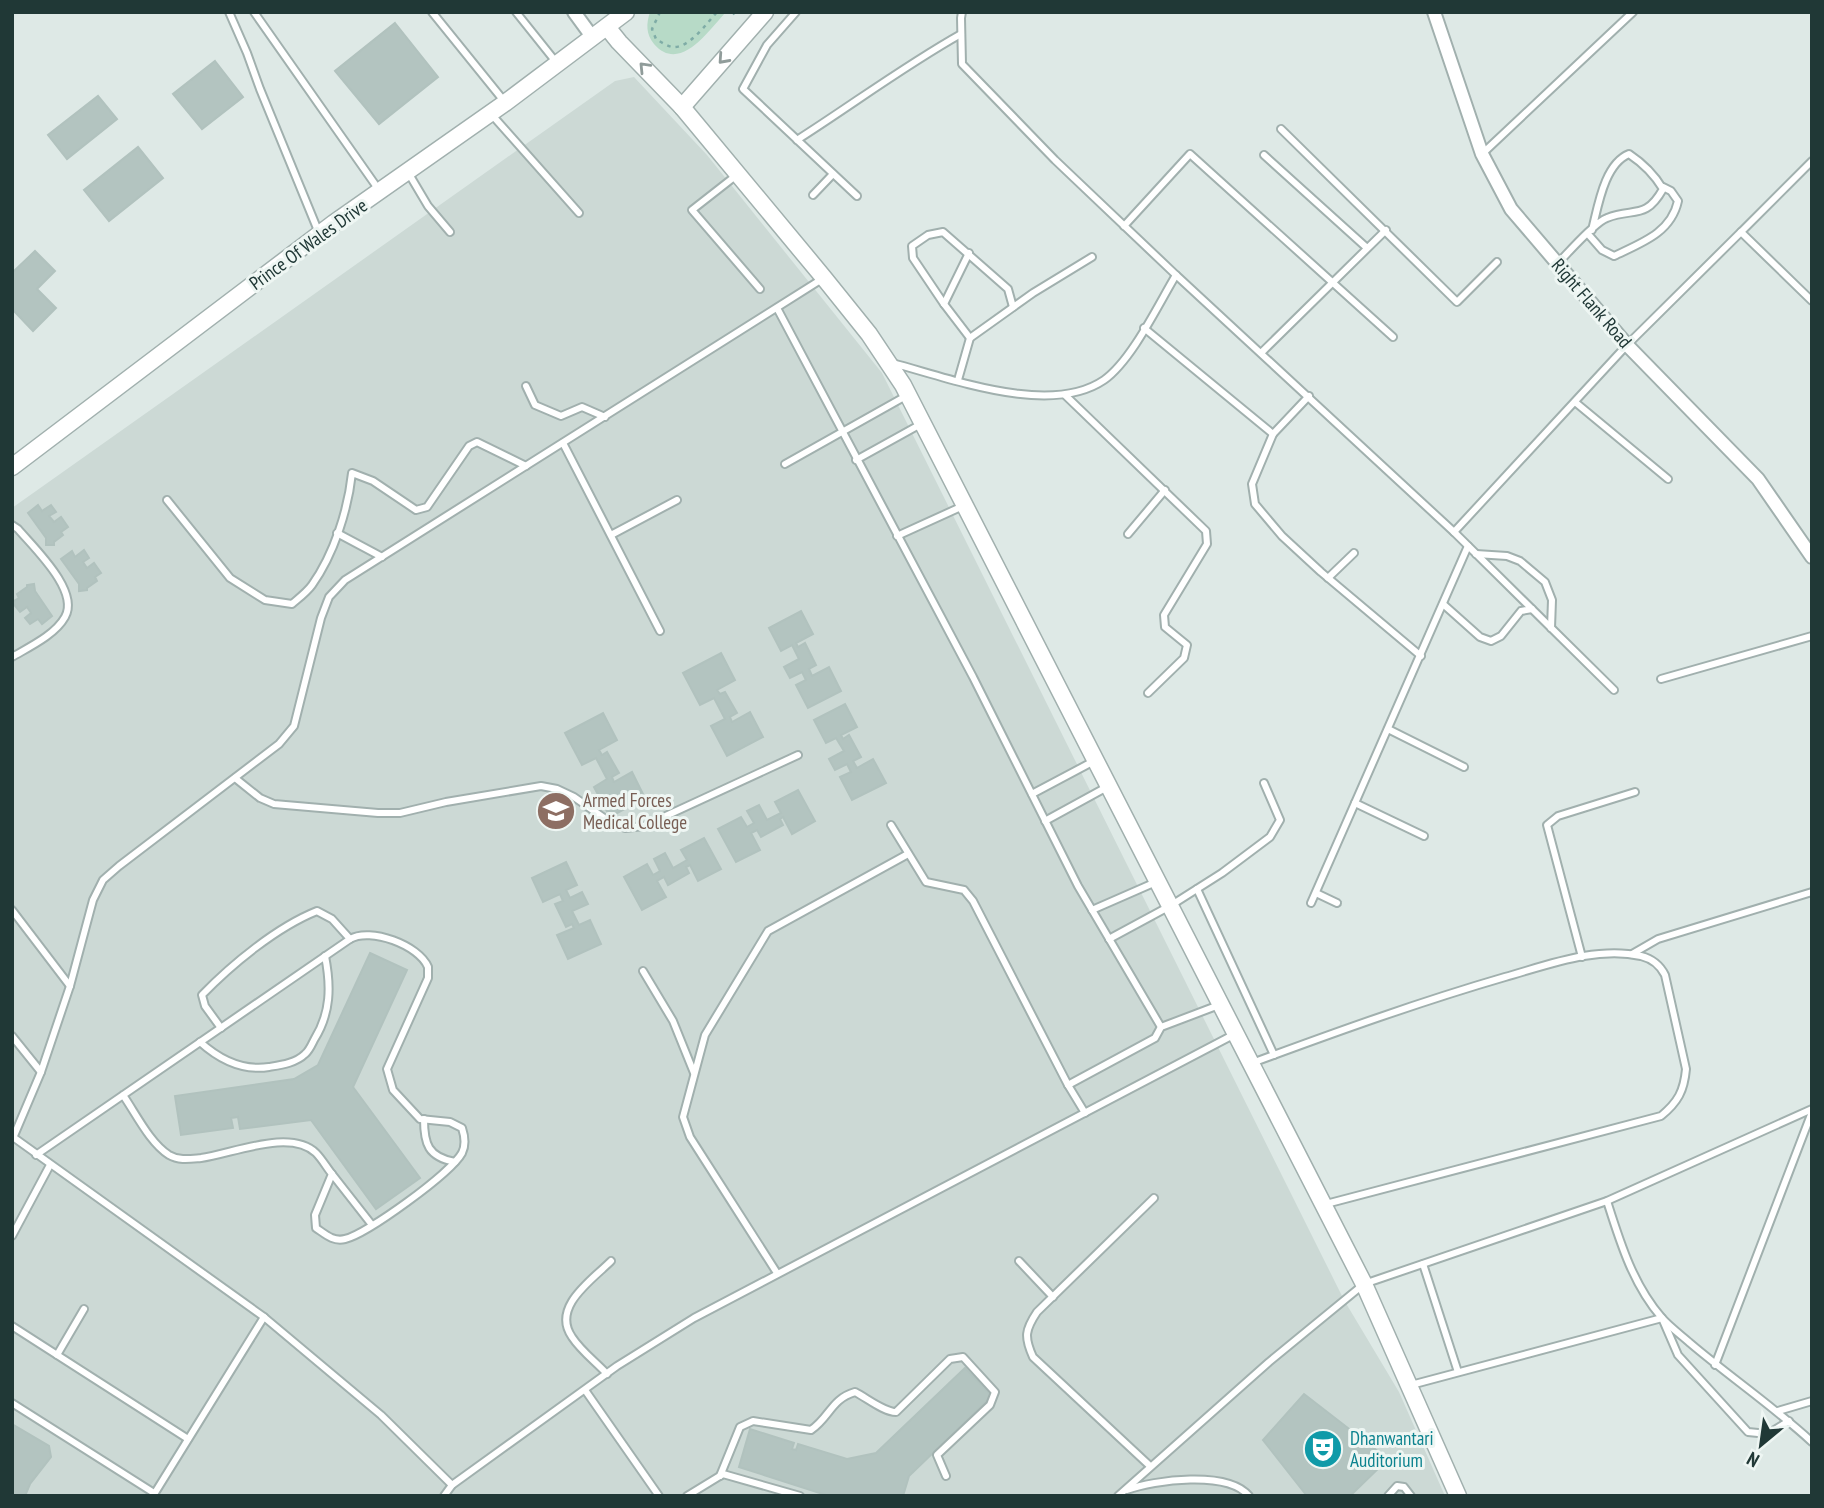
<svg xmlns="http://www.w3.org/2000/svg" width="1824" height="1508" viewBox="0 0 1824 1508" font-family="'PT Sans Narrow',sans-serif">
<rect width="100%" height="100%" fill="#dee9e6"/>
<polygon fill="#ccd9d5" points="634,77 707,155 882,373 1344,1300 1399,1392 1445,1496 12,1496 12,508 615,81"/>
<path fill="#b7dac7" d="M 650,12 L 726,12 C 709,30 680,74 654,44 C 646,34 646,24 650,12 Z"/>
<g fill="#b3c4c0" stroke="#b1c2be" stroke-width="2">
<polygon points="395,23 438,77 379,124 335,71"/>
<polygon points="215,61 243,97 202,129 173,94"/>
<polygon points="98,96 117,119 67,159 48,135"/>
<polygon points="138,147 163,178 109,221 84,190"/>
<polygon points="35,251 55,271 37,289 56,308 33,331 14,311 12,313 12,273"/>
<polygon points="38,505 42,511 51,505 56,512 49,516 54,522 61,517 68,527 61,532 63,535 54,542 54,545 46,545 46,538 28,513"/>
<polygon points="84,550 89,558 83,562 87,568 94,563 101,573 95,577 97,581 87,588 87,590 79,591 79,584 61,559 72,551 75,557"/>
<polygon points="34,584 35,591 52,616 42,624 38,619 30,624 25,618 31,613 27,607 20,612 12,602 19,598 17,594 27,587 27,585"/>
<polygon points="801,611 813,634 796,643 798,647 805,643 816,665 809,669 812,676 829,667 841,691 808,708 796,685 806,680 802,672 790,678 784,667 799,659 792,645 781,651 769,628"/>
<polygon points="721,653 735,680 717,690 720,694 725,692 737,713 730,717 732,722 750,712 763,737 727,756 711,726 725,719 714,698 700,705 683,673"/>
<polygon points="845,704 857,727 841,735 843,739 849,735 861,757 853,761 857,768 873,759 886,783 852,800 840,777 851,772 847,764 835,770 829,759 844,751 836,738 826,743 814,720"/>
<polygon points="603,713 617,740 599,750 602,755 607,752 619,773 612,777 614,782 632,772 645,798 610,817 594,787 607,779 596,758 582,765 565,733"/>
<polygon points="798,790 815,821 792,834 783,817 780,819 783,825 761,837 757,830 751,833 760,850 736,862 718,829 741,817 747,827 754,823 747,811 759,805 767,820 781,813 775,802"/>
<polygon points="704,838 721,869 698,881 690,865 686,867 689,873 668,885 664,877 657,881 666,897 642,910 624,877 647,864 653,875 660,871 654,859 665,853 673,868 687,860 681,850"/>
<polygon points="566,862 577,885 566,890 570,898 582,892 588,904 572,911 579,925 590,920 601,944 568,959 557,935 574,928 572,924 566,927 555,904 563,901 560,894 543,902 532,878"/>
<polygon points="370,953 407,970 353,1087 420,1178 376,1209 311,1120 240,1129 238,1117 231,1118 233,1128 181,1135 175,1096 294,1079 318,1065"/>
<polygon points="965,1368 992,1396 909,1476 903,1496 829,1496 739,1467 750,1429 794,1443 792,1449 796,1450 798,1444 847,1459 876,1453"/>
<polygon points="1304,1394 1388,1459 1350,1496 1307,1496 1263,1440"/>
<polygon points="12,1424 49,1446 51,1457 30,1484 25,1496 12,1496"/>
</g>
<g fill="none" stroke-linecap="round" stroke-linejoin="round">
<g stroke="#a1b0ae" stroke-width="10">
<g id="service">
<polyline points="229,12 247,53 260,89 319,233"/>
<polyline points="254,12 379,190"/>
<polyline points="432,12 504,101"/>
<polyline points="516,12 556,62"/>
<polyline points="796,12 767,45 743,89 857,196"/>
<polyline points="962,12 961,18 962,64 1055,160 1176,275"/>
<polyline points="492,115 579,213"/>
<polyline points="1281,129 1457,302 1497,262"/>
<path d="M 797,140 C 852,105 904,66 961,34"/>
<polyline points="1482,154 1633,12"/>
<polyline points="1264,155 1367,248"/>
<polyline points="1812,161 1741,232 1812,301"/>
<polyline points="409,174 428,206 450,232"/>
<polyline points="738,174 692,210 760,289"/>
<polyline points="813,195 833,174"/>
<polyline points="1124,226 1190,154 1393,337"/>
<path d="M 1588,234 L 1602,250 L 1614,256 C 1641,243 1671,233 1678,201 L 1671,191 L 1663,187"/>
<path d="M 1558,263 C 1568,253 1595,222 1607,218 C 1633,207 1645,221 1663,189 C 1654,174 1644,164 1629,154 C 1604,164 1598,207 1592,230"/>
<polyline points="944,304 969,253"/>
<polyline points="777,308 973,677 1078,886 1161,1027"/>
<polyline points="1144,328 1273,434 1309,396"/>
<polyline points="970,338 944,304 913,258 912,246 928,235 943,232 1008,289 1013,307"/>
<polyline points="1262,352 1386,230"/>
<path d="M 892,363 C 950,378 1050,417 1104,380 C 1132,360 1158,305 1176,275 L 1454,532 L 1614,690"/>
<polyline points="958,380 970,338 1033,293 1092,257"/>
<polyline points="526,386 535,405 561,416 582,407 605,417"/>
<polyline points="1065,395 1206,531 1207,544 1164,615 1165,627 1187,645 1184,658 1148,693"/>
<polyline points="1575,402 1668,479"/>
<polyline points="1273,434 1252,484 1255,504 1282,536 1321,572 1421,656"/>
<polyline points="563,443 660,631"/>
<polyline points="856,460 921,424"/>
<polyline points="785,464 906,396"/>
<path d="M 167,500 L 230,578 L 265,600 L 292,604 C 299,598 307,592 312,585 C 334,554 348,510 352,473 L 373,481 L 416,510 L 427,507 L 469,446 L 477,442 L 526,466"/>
<path d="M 12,525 L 18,529 C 34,548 80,591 65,617 C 55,635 29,647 12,657"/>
<polyline points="1454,532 1627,345 1741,232"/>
<polyline points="337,533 382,557"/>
<polyline points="1128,534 1165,490"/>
<polyline points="611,535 677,500"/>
<polyline points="897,536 963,506"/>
<polyline points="1476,554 1507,556 1520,561 1545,582 1552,600 1551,628"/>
<polyline points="1328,578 1354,553"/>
<polyline points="1443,604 1480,637 1491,641 1501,636 1521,611 1532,609"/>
<polyline points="1661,679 1812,636"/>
<polyline points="1388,729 1464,767"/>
<polyline points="235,778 260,798 274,804 378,813 400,813 446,802 541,786 557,789 574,797 604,818 625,828 644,826 798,755"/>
<polyline points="1032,794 1094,761"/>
<polyline points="1355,803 1424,836"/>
<polyline points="1045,821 1107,787"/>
<polyline points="891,825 926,882 964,890 973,901 1068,1085 1085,1113"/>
<polyline points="1197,889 1274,1055"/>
<polyline points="1316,893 1337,903"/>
<polyline points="1311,903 1468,546"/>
<polyline points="12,910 70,986"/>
<polyline points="1092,910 1156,882"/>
<polyline points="1109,939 1170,906 1222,873 1270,837 1280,820 1264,783"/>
<polyline points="1632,954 1658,939 1812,892"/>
<polyline points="1582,957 1547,825 1558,816 1635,792"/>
<polyline points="643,971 673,1021 694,1073"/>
<path d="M 221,1028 L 205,1006 L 202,995 C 232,964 277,927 317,911 L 332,919 L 350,939"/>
<polyline points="12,1036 41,1072"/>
<path d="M 200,1042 C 220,1060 243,1071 269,1067 C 281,1065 296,1063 305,1054 C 309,1051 312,1044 314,1040 C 331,1013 331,986 325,956"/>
<path d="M 1252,1063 C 1336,1032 1419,1002 1505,977 C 1548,965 1596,946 1641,956 C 1653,959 1660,965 1665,975 L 1686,1069 C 1684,1091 1678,1102 1661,1116 L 1326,1204"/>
<polyline points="1068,1085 1155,1038 1161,1027 1219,1005"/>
<path d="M 424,1119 C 424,1144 428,1157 455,1162"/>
<polyline points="13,1137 264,1317 381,1415 452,1485"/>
<polyline points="13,1138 41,1072 70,986 93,900 103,880 119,866 279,744 294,726 321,618 329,597 345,580 822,279"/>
<path d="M 36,1155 L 350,939 C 370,927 419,945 428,967 C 428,967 428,977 428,978 L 387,1069 L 393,1090 L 420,1119 L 450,1122 L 462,1128 C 465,1137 466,1145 462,1153 C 451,1173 367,1234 345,1239 C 333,1242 325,1234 316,1228 L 315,1215 L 332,1174 C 327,1168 322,1159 316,1153 C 290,1128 232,1154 201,1158 C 190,1159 179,1161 169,1155 C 150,1143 136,1114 123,1095"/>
<polyline points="332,1174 372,1225"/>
<path d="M 1607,1201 C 1620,1242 1633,1285 1662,1318 C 1670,1327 1681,1335 1690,1343 C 1730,1377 1773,1406 1812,1442"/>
<polyline points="12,1236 50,1165"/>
<polyline points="1019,1261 1053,1297"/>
<polyline points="1423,1264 1458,1372"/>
<polyline points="777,1273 690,1137 683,1117 705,1035 768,931 908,854"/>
<polyline points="12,1326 188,1439"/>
<polyline points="57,1355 84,1309"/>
<polyline points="1715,1365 1812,1112"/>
<path d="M 607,1374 C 596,1362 581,1351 572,1337 C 551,1307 592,1280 611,1261"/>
<polyline points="1411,1385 1662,1318 1678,1355 1748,1432 1768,1434 1789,1421"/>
<polyline points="585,1390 659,1496"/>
<polyline points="12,1403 154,1493"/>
<polyline points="1778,1411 1812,1401"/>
<path d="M 1150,1466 L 1033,1357 C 1024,1337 1025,1330 1037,1312 L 1154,1198"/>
<path d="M 720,1476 L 740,1427 L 753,1421 L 811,1430 C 830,1417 831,1399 855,1392 C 867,1398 884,1412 896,1412 L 950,1359 L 963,1357 L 995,1392 L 990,1405 L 937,1455 L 946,1476"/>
<path d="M 1127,1490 C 1154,1480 1228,1470 1249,1496"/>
<polyline points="153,1496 264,1317"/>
<polyline points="444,1496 452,1485 617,1366 694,1318 1235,1034"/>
<polyline points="687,1496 723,1474 800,1496"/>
<polyline points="1118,1496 1269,1362 1364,1284 1607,1201 1812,1109"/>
<polyline points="1388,1496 1397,1486 1404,1487 1411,1496"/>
</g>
</g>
<g stroke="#a1b0ae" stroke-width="16">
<g id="minor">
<polyline points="574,12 593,38"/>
<polyline points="1434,12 1482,154 1511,209 1627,345 1758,479 1812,557"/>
</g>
</g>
<g stroke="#a1b0ae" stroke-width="19">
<g id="tertiary">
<polyline points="607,27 619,42 682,107 824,278 869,334 903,385 1364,1284 1458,1496"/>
<polyline points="682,107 765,12"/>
<polyline points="12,467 334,223 505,103 626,12"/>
</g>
</g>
<g stroke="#7faca6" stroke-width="2.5" stroke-dasharray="3.5 5" stroke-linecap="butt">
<path d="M 660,12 L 652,29 L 656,39 C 661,42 667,46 672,47 C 689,49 707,23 717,12"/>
<polyline points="732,12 738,17"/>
</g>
<use href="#service" stroke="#fff" stroke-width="6"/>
<use href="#minor" stroke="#fff" stroke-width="12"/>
<use href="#tertiary" stroke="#fff" stroke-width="16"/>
</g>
<defs><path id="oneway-chevron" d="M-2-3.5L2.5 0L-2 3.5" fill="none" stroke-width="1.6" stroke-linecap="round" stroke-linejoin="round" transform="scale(1.75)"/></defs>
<g stroke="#909c9a">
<use href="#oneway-chevron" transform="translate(723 59) rotate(132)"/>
<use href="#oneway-chevron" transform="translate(644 67) rotate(-134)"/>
</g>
<defs>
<g id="university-disc" transform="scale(2.0125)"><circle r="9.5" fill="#8d6e63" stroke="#eef6f3"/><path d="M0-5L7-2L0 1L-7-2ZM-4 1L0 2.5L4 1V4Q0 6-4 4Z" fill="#fff"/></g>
<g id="theatre-disc" transform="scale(2.0125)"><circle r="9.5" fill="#0f9aa8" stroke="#eef6f3"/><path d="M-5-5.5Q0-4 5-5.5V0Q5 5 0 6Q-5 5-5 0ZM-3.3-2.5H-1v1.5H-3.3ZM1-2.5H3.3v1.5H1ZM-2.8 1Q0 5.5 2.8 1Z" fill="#fff"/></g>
</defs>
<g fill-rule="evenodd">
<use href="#university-disc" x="556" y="811"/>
<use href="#theatre-disc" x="1323" y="1449"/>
</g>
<g text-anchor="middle" stroke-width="6" stroke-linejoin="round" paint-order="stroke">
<g font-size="19" fill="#203836" stroke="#eef6f3">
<text transform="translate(308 244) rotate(-36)" y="7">Prince Of Wales Drive</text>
<text transform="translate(1592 303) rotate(49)" y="7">Right Flank Road</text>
</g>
<g font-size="19" fill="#785e54" stroke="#eef6f3" text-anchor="start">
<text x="583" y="807">Armed Forces<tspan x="583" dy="22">Medical College</tspan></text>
</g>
<g font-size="19" fill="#0d838f" stroke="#eef6f3" text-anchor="start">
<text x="1350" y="1445">Dhanwantari<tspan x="1350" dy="22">Auditorium</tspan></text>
</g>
</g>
<rect width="1824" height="1508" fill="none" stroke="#203836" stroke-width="28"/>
<g transform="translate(1761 1445) rotate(209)" stroke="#eef6f3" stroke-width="5" paint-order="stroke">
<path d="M0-5L12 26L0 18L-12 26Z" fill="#203836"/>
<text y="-10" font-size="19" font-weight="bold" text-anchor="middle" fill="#203836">N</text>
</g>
</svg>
